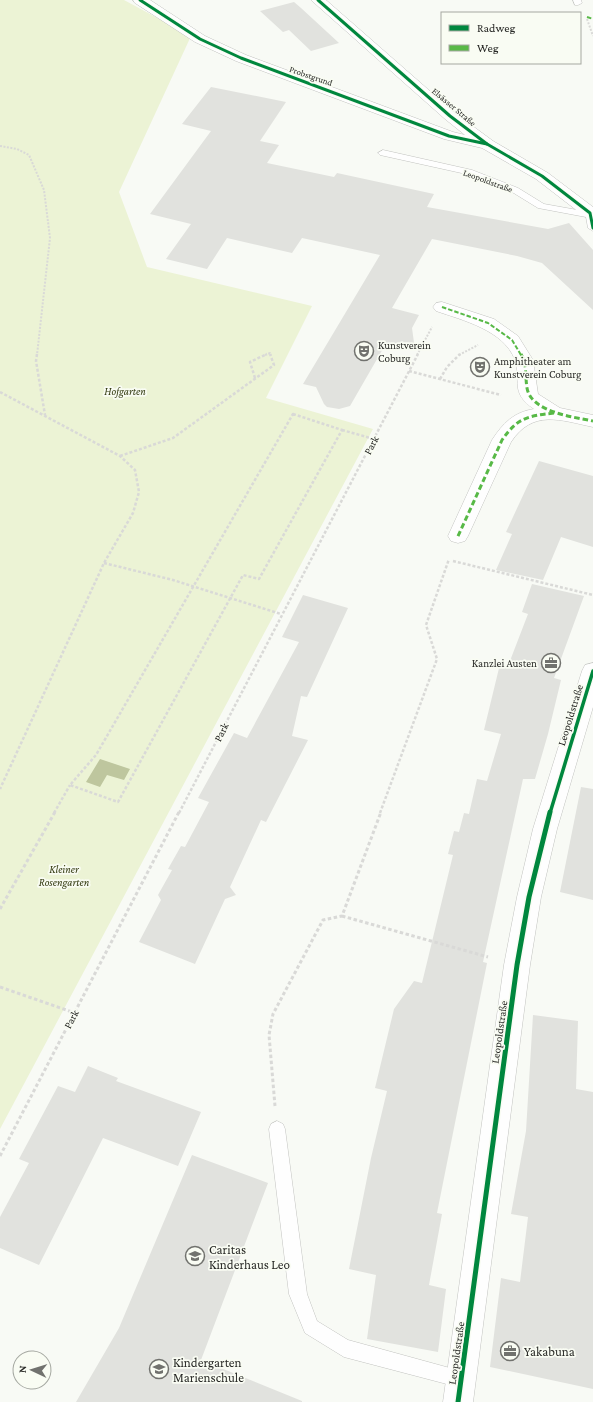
<svg xmlns="http://www.w3.org/2000/svg" width="593" height="1402" viewBox="0 0 593 1402" font-family="'Crimson Pro',serif">
<rect width="100%" height="100%" fill="#f8faf5"/>
<polygon fill="#ecf3d5" points="0,0 124,0 191,36 119,192 147,267 312,306 266,398 373,429 0,1129"/>
<polygon fill="#bec69e" points="100,759 130,769 124,780 107,775 100,787 86,782"/>
<g fill="#e1e2de">
<polygon points="294,2 301,8 339,43 311,51 289,30 283,32 260,11"/>
<polygon points="211,87 286,102 260,141 279,145 267,163 334,177 337,173 434,194 427,207 548,229 569,223 593,250 593,310 542,263 517,256 432,239 392,308 419,315 412,328 415,350 384,347 350,406 339,409 327,407 324,404 316,387 303,384 380,255 302,238 292,253 227,238 207,269 166,259 191,224 150,214 211,131 182,124"/>
<polygon points="539,461 593,476 593,547 561,537 543,580 496,570 512,534 506,532"/>
<polygon points="532,584 584,596 554,678 561,680 548,734 535,779 523,779 483,962 487,963 437,1213 442,1214 429,1285 446,1289 438,1352 367,1339 376,1275 349,1269 371,1158 387,1091 375,1088 394,1009 414,981 422,983 453,855 448,854 454,831 459,832 464,813 469,814 477,779 487,781 501,734 484,730 500,664 508,666 528,614 522,612"/>
<polygon points="303,595 348,608 307,697 301,696 292,736 308,740 266,822 261,820 230,887 236,895 225,899 195,964 139,942 161,900 158,895 172,870 168,869 181,846 185,847 209,802 198,798 234,733 247,738 299,642 282,637"/>
<polygon points="581,787 593,789 593,900 560,892"/>
<polygon points="533,1015 578,1021 576,1089 593,1092 593,1389 490,1367 501,1278 520,1282 528,1217 511,1214 526,1131"/>
<polygon points="88,1066 118,1078 116,1081 201,1112 178,1166 103,1138 39,1265 0,1248 0,1217 29,1163 19,1159 58,1086 75,1092"/>
<polygon points="192,1155 268,1183 201,1360 302,1401 302,1402 76,1402 119,1328"/>
</g>
<g fill="none" stroke-linecap="round" stroke-linejoin="round">
<g stroke="#c2c3c0" stroke-width="1">
<g id="service">
<polygon points="573,0 581,0 582,3 578,5 575,5"/>
<polygon points="383,150 472,170 518,188 544,204 583,211 593,211 593,231 588,228 586,217 538,208 512,192 466,174 380,155 378,153"/>
<polygon points="277,1121 283,1124 285,1129 307,1294 317,1321 348,1340 468,1373 471,1379 468,1385 462,1388 344,1357 305,1333 289,1294 269,1129 271,1124"/>
</g>
</g>
<g stroke="#c2c3c0" stroke-width="1">
<g id="minor">
<polygon points="133,0 150,0 205,36 246,55 453,132 465,135 445,119 311,0 326,0 455,113 493,141 548,173 593,207 593,217 584,216 536,179 482,148 444,139 236,61 195,42 135,3"/>
<path d="M 442,302 L 494,319 L 518,336 L 533,360 L 538,394 L 560,408 L 593,415 L 593,427 C 560,420 533,409 511,442 L 468,536 L 465,541 L 458,543 L 451,541 L 448,536 L 492,440 C 503,423 514,412 534,409 C 509,392 522,381 515,360 C 504,330 462,320 436,311 L 433,307 L 436,303 Z"/>
<polygon points="593,663 593,707 557,829 541,897 530,965 473,1402 443,1402 504,965 517,897 533,829 582,671 585,665"/>
</g>
</g>
<g stroke="#d9d9d7" stroke-width="2" stroke-dasharray="2 1.5" stroke-linecap="butt">
<polyline points="587,19 593,36"/>
<polyline points="0,146 17,149 29,155 44,190 50,238 37,355"/>
<polyline points="265,355 270,353 271,355"/>
<polyline points="417,355 432,327"/>
<polyline points="459,355 478,345"/>
</g>
<g stroke="#d9d9d7" stroke-width="2.5" stroke-dasharray="3 2" stroke-linecap="butt">
<polyline points="37,354 36,361 45,415"/>
<polyline points="409,371 501,395"/>
<polyline points="255,378 250,362 267,354"/>
<polyline points="440,379 447,367 460,354"/>
<polyline points="0,392 120,456 135,470 139,492 133,513 104,563 0,789"/>
<polygon points="293,414 342,430 259,579 243,575 118,802 70,785 96,755"/>
<polyline points="342,430 374,439"/>
<polyline points="120,456 173,438 274,365 270,354"/>
<polyline points="453,561 593,595"/>
<polyline points="104,563 173,580 281,614"/>
<polyline points="54,813 70,785"/>
<polyline points="179,813 418,354"/>
<polyline points="380,813 437,659 426,625 449,559"/>
</g>
<g stroke="#d9d9d7" stroke-width="3" stroke-dasharray="3.5 2.5" stroke-linecap="butt">
<polyline points="0,909 55,812"/>
<polyline points="342,916 488,957"/>
<polyline points="0,987 75,1013"/>
<polyline points="275,1106 269,1035 273,1014 323,920 342,916 381,812"/>
<polyline points="0,1156 179,812"/>
</g>
<use href="#service" fill="#fefefe" fill-rule="evenodd"/>
<use href="#minor" fill="#fefefe" fill-rule="evenodd"/>
<g stroke="#58b947" stroke-width="2" stroke-dasharray="4.5 2" stroke-linecap="butt">
<polyline points="587,17 593,19"/>
<polyline points="442,307 488,323 512,340 521,355"/>
</g>
<g stroke="#58b947" stroke-width="3" stroke-dasharray="5.5 3" stroke-linecap="butt">
<path d="M 521,354 C 527,364 525,376 527,388 C 531,412 573,417 593,421"/>
<path d="M 458,536 L 502,440 C 518,417 528,416 555,413"/>
</g>
<g stroke="#f9fcf3" stroke-width="5">
<g id="cycleway-far2">
<polyline points="140,0 200,39 241,58 449,136 487,144"/>
<polyline points="318,0 450,116 487,144 542,176 590,213 593,228"/>
</g>
</g>
<g stroke="#f9fcf3" stroke-width="6">
<polyline id="cycleway-far1" points="550,813 593,671"/>
</g>
<g stroke="#f9fcf3" stroke-width="8">
<polyline id="cycleway" points="458,1402 517,965 529,897 550,812"/>
</g>
<use href="#cycleway-far2" stroke="#00873e" stroke-width="3"/>
<use href="#cycleway-far1" stroke="#00873e" stroke-width="3.5"/>
<use href="#cycleway" stroke="#00873e" stroke-width="5"/>
</g>
<defs>
<g id="theatre-ring" transform="scale(1)"><circle r="9.5" fill="#f9fcf3" stroke="#71726e" stroke-width="1.5"/><path d="M-5-5.5Q0-4 5-5.5V0Q5 5 0 6Q-5 5-5 0ZM-3.3-2.5H-1v1.5H-3.3ZM1-2.5H3.3v1.5H1ZM-2.8 1Q0 5.5 2.8 1Z" fill="#71726e"/></g>
<g id="office-ring" transform="scale(1)"><circle r="9.5" fill="#f9fcf3" stroke="#71726e" stroke-width="1.5"/><path d="M-6-3h4V-5.5h4V-3h4V5H-6ZM-1-4.5V-3h2v-1.5ZM-6 0V1H6V0Z" fill="#71726e"/></g>
<g id="school-ring" transform="scale(1)"><circle r="9.5" fill="#f9fcf3" stroke="#71726e" stroke-width="1.5"/><path d="M0-5L7-2L0 1L-7-2ZM-4 1L0 2.5L4 1V4Q0 6-4 4Z" fill="#71726e"/></g>
</defs>
<g fill-rule="evenodd">
<use href="#theatre-ring" x="364" y="351"/>
<use href="#theatre-ring" x="480" y="367"/>
<use href="#office-ring" x="551" y="663"/>
<use href="#school-ring" x="195" y="1256"/>
<use href="#office-ring" x="510" y="1351"/>
<use href="#school-ring" x="159" y="1369"/>
</g>
<g text-anchor="middle" stroke-width="3.5" stroke-linejoin="round" paint-order="stroke">
<g font-size="9" fill="#282926" stroke="#f9fcf3">
<text transform="translate(311 76) rotate(19)" y="3">Probstgrund</text>
<text transform="translate(454 107) rotate(40)" y="3">Elsässer Straße</text>
<text transform="translate(488 181) rotate(20)" y="3">Leopoldstraße</text>
</g>
<g font-size="11" fill="#282926" stroke="#f9fcf3" text-anchor="start">
<text x="378" y="349">Kunstverein<tspan x="378" dy="13">Coburg</tspan></text>
<text x="494" y="365">Amphitheater am<tspan x="494" dy="13">Kunstverein Coburg</tspan></text>
<text x="537" y="667" text-anchor="end">Kanzlei Austen</text>
</g>
<g font-size="11" font-style="italic" fill="#333a10" stroke="#f9fcf3">
<text x="125" y="395">Hofgarten</text>
<text x="64" y="873">Kleiner<tspan x="64" dy="13">Rosengarten</tspan></text>
</g>
<g font-size="11" fill="#282926" stroke="#f9fcf3">
<text transform="translate(371 445) rotate(-62)" y="4">Park</text>
<text transform="translate(570 715) rotate(-73)" y="4">Leopoldstraße</text>
<text transform="translate(221 732) rotate(-63)" y="4">Park</text>
<text transform="translate(71 1019) rotate(-62)" y="4">Park</text>
<text transform="translate(499 1032) rotate(-82)" y="4">Leopoldstraße</text>
<text transform="translate(456 1353) rotate(-82)" y="4">Leopoldstraße</text>
</g>
<g font-size="13" fill="#282926" stroke="#f9fcf3" text-anchor="start">
<text x="209" y="1254">Caritas<tspan x="209" dy="15">Kinderhaus Leo</tspan></text>
<text x="524" y="1356">Yakabuna</text>
<text x="173" y="1367">Kindergarten<tspan x="173" dy="15">Marienschule</tspan></text>
</g>
</g>
<rect x="441" y="12" width="140" height="52" fill="#f9fcf3" stroke="#a5a8a1"/>
<rect x="449" y="25" width="20" height="6" fill="#00873e" stroke="#a5a8a1"/>
<text x="477" y="32" font-size="12" fill="#282926">Radweg</text>
<rect x="449" y="45" width="20" height="6" fill="#58b947" stroke="#a5a8a1"/>
<text x="477" y="52" font-size="12" fill="#282926">Weg</text>
<g transform="translate(32 1370) rotate(274)"><circle r="19" fill="#f9fcf3" stroke="#a5a8a1"/>
<path d="M0-3L7 15L0 10L-7 15Z" fill="#71726e"/>
<text y="-6" font-size="11" font-weight="bold" text-anchor="middle" fill="#282926">N</text>
</g>
</svg>
